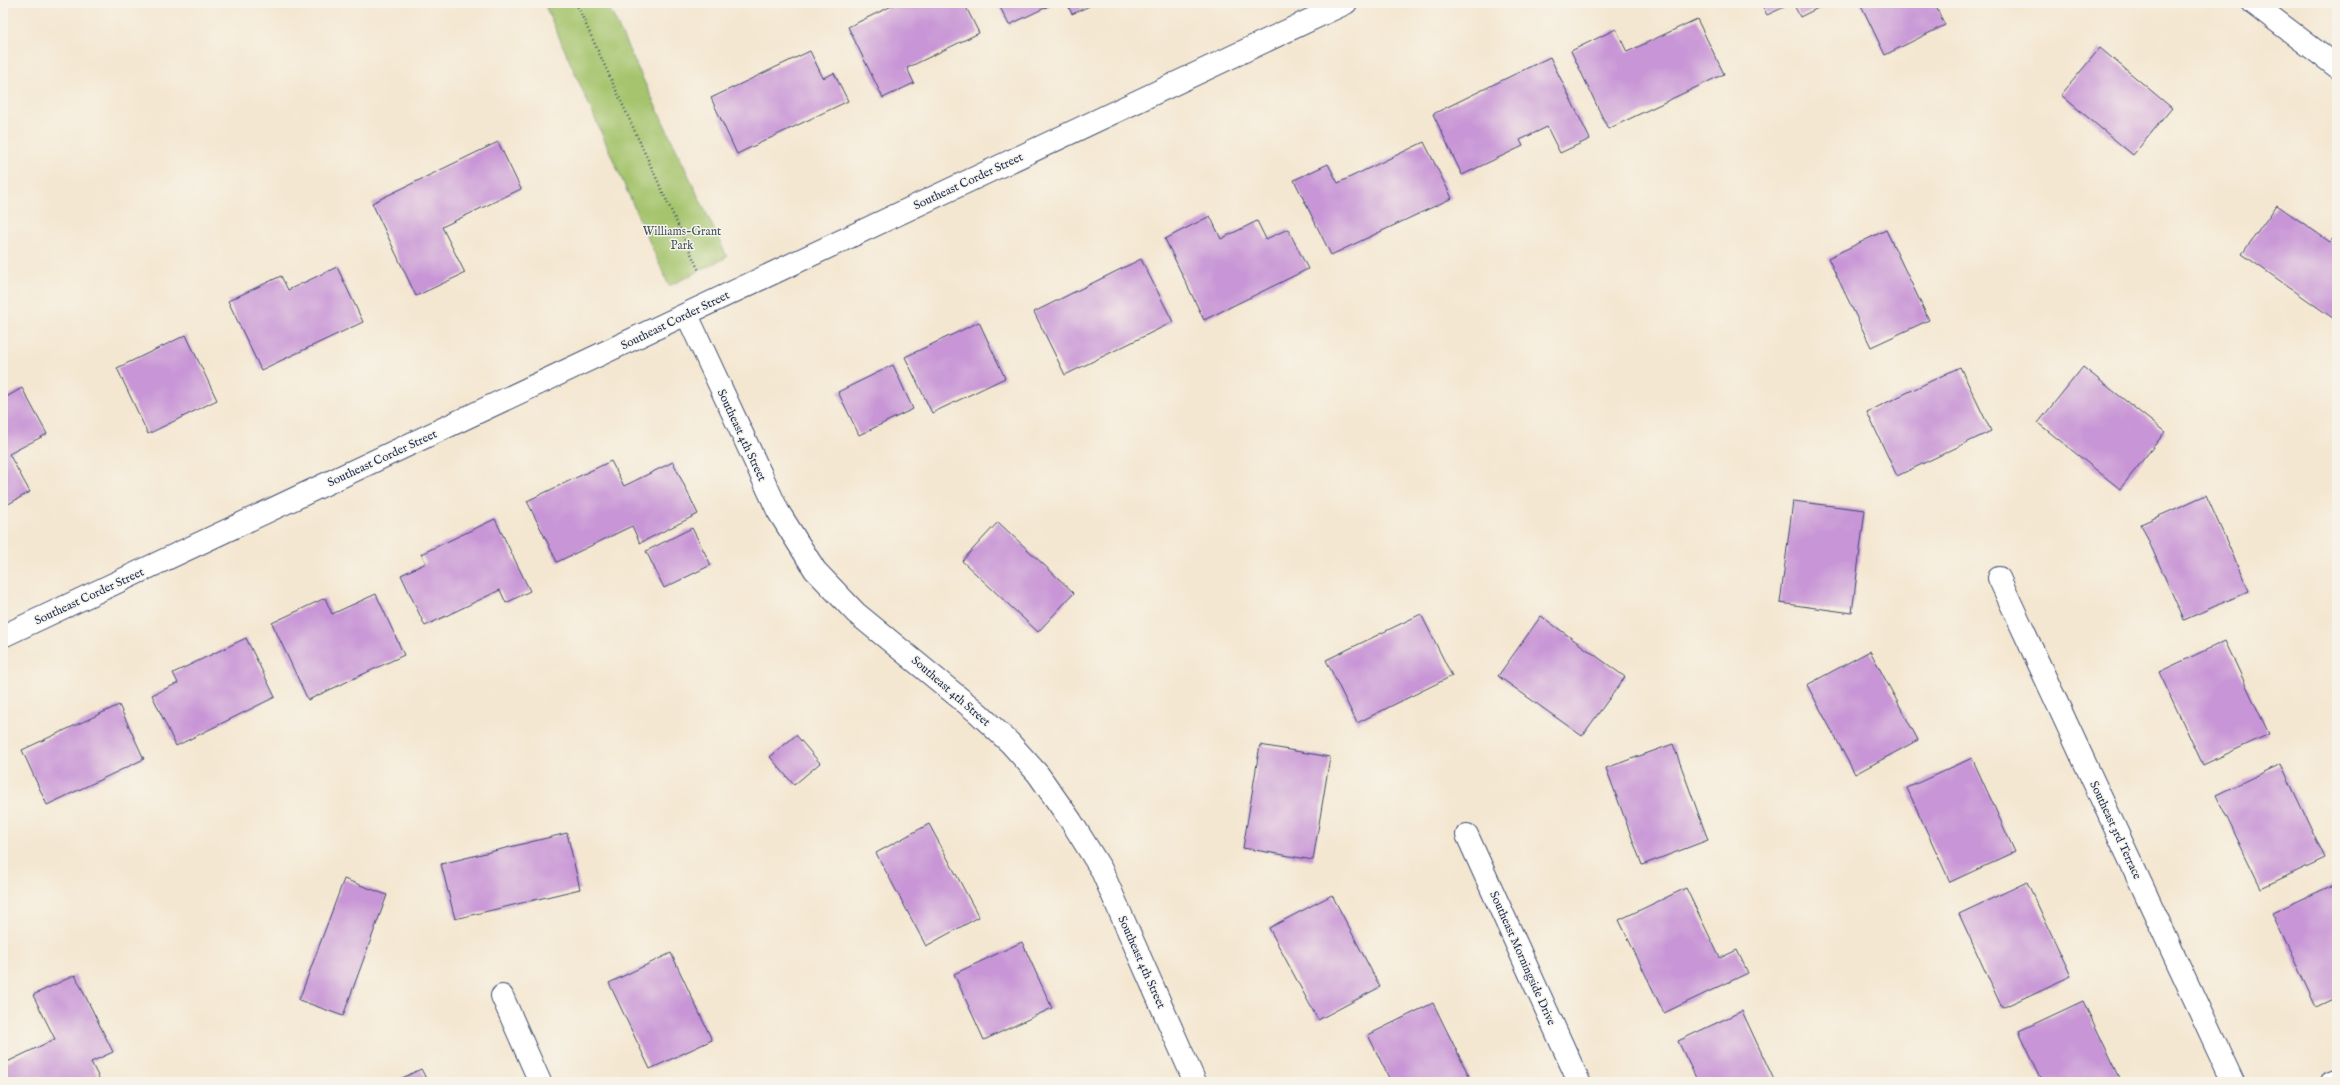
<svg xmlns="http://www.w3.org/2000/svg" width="2340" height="1085" viewBox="0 0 2340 1085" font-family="'IM FELL English',serif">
<rect width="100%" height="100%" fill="#f7f3e8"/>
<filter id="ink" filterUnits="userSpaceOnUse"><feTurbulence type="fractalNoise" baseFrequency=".025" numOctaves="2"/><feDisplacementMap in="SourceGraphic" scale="8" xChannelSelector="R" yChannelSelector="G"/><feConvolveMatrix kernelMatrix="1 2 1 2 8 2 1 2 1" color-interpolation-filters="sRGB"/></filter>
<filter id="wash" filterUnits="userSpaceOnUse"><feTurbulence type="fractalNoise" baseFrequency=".012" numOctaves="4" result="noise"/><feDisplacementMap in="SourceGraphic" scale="16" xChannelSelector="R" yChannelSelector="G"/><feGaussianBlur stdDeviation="0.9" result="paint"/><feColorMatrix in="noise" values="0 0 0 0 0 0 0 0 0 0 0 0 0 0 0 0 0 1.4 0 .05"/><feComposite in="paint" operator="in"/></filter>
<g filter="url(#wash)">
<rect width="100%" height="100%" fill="#f4e7d1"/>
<polygon fill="#a5c46d" stroke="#607a66" points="544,3 607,3 727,257 669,286"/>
<g id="blocks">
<g fill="#c895d6">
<polygon points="898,3 964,3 979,33 907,68 914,83 883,98 848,27"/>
<polygon points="998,3 1055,3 1009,25"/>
<polygon points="1067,3 1096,3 1072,14"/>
<polygon points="1761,3 1793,3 1767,15"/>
<polygon points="1793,3 1828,3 1800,17"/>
<polygon points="1860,3 1934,3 1945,25 1885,55"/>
<polygon points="1697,19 1724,74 1608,129 1571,51 1616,29 1627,52"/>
<polygon points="2100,48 2172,108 2133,155 2061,95"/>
<polygon points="810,51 823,78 834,73 848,101 737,154 711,98"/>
<polygon points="1550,57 1590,139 1560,153 1547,127 1520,140 1523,146 1462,175 1433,114"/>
<polygon points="498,142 521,189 442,227 465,273 416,296 372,203"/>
<polygon points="1424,142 1452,198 1331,255 1294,180 1328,164 1338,183"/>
<polygon points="2277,205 2330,242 2337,233 2337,321 2242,254"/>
<polygon points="1210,216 1221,239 1257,221 1266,239 1288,229 1308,269 1204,320 1165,239"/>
<polygon points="1886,230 1929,320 1871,347 1828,258"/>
<polygon points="1141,259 1173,322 1065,375 1034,312"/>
<polygon points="337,267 363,322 261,370 228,301 281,276 288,290"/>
<polygon points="979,322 1005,378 932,413 905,357"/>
<polygon points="186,335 217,400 148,434 117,368"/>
<polygon points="893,365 913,409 859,435 838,392"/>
<polygon points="1960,367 1991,431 1897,476 1867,412"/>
<polygon points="2083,367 2165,432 2120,489 2038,423"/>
<polygon points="22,388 47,434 9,454 30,492 3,507 3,399"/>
<polygon points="611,461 624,486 673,462 698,514 640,543 632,526 557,562 527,501"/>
<polygon points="2206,495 2249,591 2184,620 2141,524"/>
<polygon points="1793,501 1865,510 1852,613 1780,603"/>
<polygon points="495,519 530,591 506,603 500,590 425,626 401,575 426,563 421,554"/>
<polygon points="998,522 1074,593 1038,632 962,561"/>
<polygon points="692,528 711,565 664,588 646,551"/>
<polygon points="376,594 404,655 308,700 272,623 325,598 332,614"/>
<polygon points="1421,614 1452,676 1357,723 1326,660"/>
<polygon points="1541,616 1625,677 1582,736 1498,676"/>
<polygon points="246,638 275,697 176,746 152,695 178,683 173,673"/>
<polygon points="2225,641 2269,734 2203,765 2159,672"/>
<polygon points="1870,651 1918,740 1855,774 1807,685"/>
<polygon points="119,705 144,759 47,805 22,750"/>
<polygon points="796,735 820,763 794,785 770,757"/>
<polygon points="1673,744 1708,840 1642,865 1606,768"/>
<polygon points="1260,745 1330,757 1313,860 1243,848"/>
<polygon points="1972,758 2015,852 1950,882 1907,788"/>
<polygon points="2281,764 2325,858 2261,888 2216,795"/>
<polygon points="929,824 979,917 926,946 876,853"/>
<polygon points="567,833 580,889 455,919 441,864"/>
<polygon points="344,879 387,895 343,1016 299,1000"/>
<polygon points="2027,882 2071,976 2002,1008 1959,914"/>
<polygon points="2335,884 2337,888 2337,997 2316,1007 2272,913"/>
<polygon points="1686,888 1720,958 1737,950 1748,973 1664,1013 1619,920"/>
<polygon points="1332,895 1380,987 1318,1020 1269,928"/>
<polygon points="1022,942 1052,1008 984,1040 954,974"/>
<polygon points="671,953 712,1040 650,1069 609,983"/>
<polygon points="75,975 113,1052 91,1062 101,1082 4,1082 3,1064 55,1039 33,995"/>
<polygon points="2083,1001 2122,1082 2043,1082 2019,1031"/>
<polygon points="1433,1003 1472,1082 1391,1082 1368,1035"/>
<polygon points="1742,1011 1775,1082 1698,1082 1678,1041"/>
<polygon points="421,1069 428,1082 394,1082"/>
</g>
</g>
</g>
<g filter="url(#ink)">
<use href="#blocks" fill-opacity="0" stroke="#3c4b6f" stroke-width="1"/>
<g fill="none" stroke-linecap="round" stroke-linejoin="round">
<g stroke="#3c4b6f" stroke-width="24">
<g id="street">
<polyline points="687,315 778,511 815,570 856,613 978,713 1010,743 1038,774 1071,821 1101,869 1195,1082"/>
<polyline points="1999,578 2233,1082"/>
<polyline points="3,636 1346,3"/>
<polyline points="1467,835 1579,1082"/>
<polyline points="502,996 540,1082"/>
<polyline points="2332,1082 2337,1080"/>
</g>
</g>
<g stroke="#3c4b6f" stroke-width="24">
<polyline id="secondary" points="2253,3 2337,67"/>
</g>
<polyline stroke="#3c4b6f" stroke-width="2.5" stroke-dasharray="1 3" stroke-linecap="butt" points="576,3 699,271"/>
<use href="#street" stroke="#fff" stroke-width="22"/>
<use href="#secondary" stroke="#fff" stroke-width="22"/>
</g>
</g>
<g text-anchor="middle" stroke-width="3" stroke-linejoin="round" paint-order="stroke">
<g font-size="12" fill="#1b2f5e" stroke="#f7f3e8">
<text transform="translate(968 181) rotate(-25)" y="4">Southeast Corder Street</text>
<text transform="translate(675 320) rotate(-26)" y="4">Southeast Corder Street</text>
<text transform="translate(742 435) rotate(65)" y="4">Southeast 4th Street</text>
<text transform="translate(382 458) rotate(-25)" y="4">Southeast Corder Street</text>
<text transform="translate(89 596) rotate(-25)" y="4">Southeast Corder Street</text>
<text transform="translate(951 691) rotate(41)" y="4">Southeast 4th Street</text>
<text transform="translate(2116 830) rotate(65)" y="4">Southeast 3rd Terrace</text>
<text transform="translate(1523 958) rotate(66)" y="4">Southeast Morningside Drive</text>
<text transform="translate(1142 962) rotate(66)" y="4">Southeast 4th Street</text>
</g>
<g font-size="12" fill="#3e5462" stroke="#f7f3e8">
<text x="682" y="235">Williams-Grant<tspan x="682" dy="14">Park</tspan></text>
</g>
</g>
<rect width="2340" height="1085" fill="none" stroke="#f7f3e8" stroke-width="16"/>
</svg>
